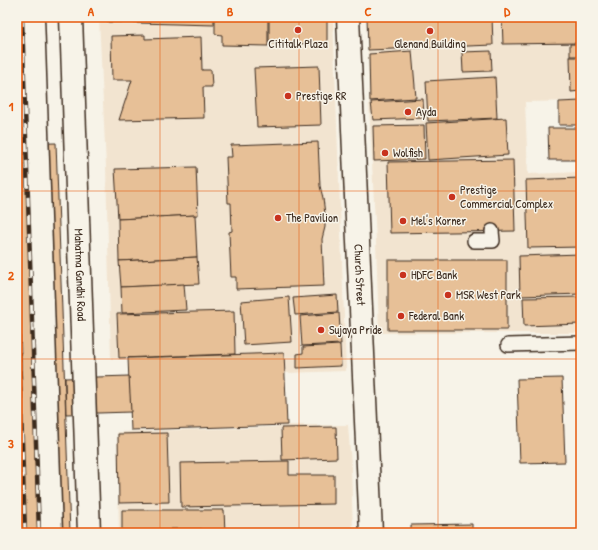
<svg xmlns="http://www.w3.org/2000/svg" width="598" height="550" viewBox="0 0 598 550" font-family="'Patrick Hand',sans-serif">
<rect width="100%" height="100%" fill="#f7f3e8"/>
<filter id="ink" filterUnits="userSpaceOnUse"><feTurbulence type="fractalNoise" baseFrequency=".025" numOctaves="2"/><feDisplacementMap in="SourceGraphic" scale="8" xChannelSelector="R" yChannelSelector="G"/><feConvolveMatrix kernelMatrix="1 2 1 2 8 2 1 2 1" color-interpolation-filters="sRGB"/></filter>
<g filter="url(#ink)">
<g fill="#f2e4d0">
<polygon points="99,17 333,17 346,371 285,373 284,353 111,359 106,167"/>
<polygon points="367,17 581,17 581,101 525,102 528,174 581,172 581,333 379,333 376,242 369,104"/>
<polygon points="287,425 348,425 351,464 353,533 119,533 117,432 273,427"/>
</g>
<g fill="#e7c097" stroke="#3b2a1e">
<polygon points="104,17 136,17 136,22 108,22"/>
<polygon points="137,17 214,17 214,25 137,23"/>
<polygon points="215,17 268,17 268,46 222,45 222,35 215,34"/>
<polygon points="269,17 327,17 327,44 269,43"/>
<polygon points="367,17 492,17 493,45 368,50"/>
<polygon points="502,17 581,17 581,43 503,44"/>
<polygon points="145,35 145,39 201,37 202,70 211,70 212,87 203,87 204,118 119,120 132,80 112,80 111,36"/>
<rect x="570" y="44" width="11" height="12"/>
<polygon points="412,51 416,98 370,101 369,54"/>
<polygon points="491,51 492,71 463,72 462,52"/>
<polygon points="570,57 581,57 581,91 571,92"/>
<polygon points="319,66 321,125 257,127 254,68"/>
<polygon points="495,77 497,118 428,121 426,81"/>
<polygon points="423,99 424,118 373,120 371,102"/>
<polygon points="581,101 581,125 559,125 559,102"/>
<polygon points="506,118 508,155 428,160 426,123"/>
<polygon points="424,125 425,159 374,161 373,126"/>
<polygon points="548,128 581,128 581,160 549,160"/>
<polygon points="318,142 320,186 323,198 325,214 325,227 322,239 324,286 236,289 236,277 231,277 229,232 232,231 231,203 228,203 226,157 232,157 231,145"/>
<polygon points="56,143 70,533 17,533 17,144"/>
<polygon points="513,160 515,231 390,233 388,162"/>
<polygon points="196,167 198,215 118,219 115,169"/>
<polygon points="581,178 581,247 528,248 526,180"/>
<polygon points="195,215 197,257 119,261 118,219"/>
<polygon points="581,254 581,294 520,296 519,256"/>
<polygon points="197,257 199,284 121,287 119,261"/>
<rect x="388" y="260" width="119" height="70"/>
<polygon points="184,284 186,310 122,313 121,287"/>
<polygon points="337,295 338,312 295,315 293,298"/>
<polygon points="289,297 292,342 244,345 241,301"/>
<polygon points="581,297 581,324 524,326 523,298"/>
<polygon points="234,311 235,354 119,358 117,314"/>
<polygon points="339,313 341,344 302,346 300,316"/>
<polygon points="340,345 341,366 297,368 297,354 303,353 303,347"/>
<polygon points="284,353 287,425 131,430 128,358"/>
<polygon points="129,376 131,412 66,414 65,378"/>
<polygon points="562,378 565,462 520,463 517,379"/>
<polygon points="336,427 337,458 282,460 281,428"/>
<polygon points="167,433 169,502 119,503 118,434"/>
<polygon points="289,461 289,475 334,475 334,504 181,507 180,463"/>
<polygon points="122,510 224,510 225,533 202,533 202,529 171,529 171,533 122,533"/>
<polygon points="472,524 472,533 411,533 411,525"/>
</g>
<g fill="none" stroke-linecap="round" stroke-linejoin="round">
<g stroke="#3b2a1e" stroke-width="16">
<g id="lane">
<polyline points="474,241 493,241 492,231"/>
<polyline points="508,345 581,343"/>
</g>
</g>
<g stroke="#3b2a1e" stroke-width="25">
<g id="street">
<path id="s1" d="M 348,17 L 371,533"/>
</g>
</g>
<g stroke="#3b2a1e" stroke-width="25">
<g id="secondary">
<polyline points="33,17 51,533"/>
<path id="s2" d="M 71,17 L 89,533"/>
</g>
</g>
<use href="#lane" stroke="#f7f3e8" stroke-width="13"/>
<use href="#street" stroke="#f7f3e8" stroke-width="22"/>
<use href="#secondary" stroke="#f7f3e8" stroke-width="22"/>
<g stroke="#3b2a1e" stroke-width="4.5">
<g id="rail">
<polyline points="22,17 39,533"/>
<polyline points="17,289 25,533"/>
</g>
</g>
<use href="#rail" stroke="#f7f3e8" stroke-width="3" stroke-dasharray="9" stroke-linecap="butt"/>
</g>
</g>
<path fill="none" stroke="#e8590c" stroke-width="1" stroke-opacity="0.55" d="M 160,17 L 160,533M 299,17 L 299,533M 438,17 L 438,533M 17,191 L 581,191M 17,359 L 581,359"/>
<g fill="#c8321e" stroke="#f7f3e8" stroke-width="1.5">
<circle cx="298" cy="30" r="4"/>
<circle cx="430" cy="31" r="4"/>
<circle cx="288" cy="96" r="4"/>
<circle cx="408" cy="112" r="4"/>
<circle cx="385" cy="153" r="4"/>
<circle cx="452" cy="197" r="4"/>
<circle cx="278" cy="218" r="4"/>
<circle cx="403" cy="221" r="4"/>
<circle cx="403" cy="275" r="4"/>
<circle cx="448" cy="295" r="4"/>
<circle cx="401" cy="316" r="4"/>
<circle cx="321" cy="330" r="4"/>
</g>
<g text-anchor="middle" stroke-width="3" stroke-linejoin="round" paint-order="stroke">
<g font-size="12" fill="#3b2a1e" stroke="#f7f3e8" text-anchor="start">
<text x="298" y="48" text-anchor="middle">Cititalk Plaza</text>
<text x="430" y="48" text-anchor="middle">Glenand Building</text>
<text x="296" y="100">Prestige RR</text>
<text x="416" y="116">Ayda</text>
<text x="393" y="157">Wolfish</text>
<text x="460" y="194">Prestige<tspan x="460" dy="14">Commercial Complex</tspan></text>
<text x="286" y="222">The Pavilion</text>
<text x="411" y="225">Mel's Korner</text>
<text x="411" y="279">HDFC Bank</text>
<text x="456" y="299">MSR West Park</text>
<text x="409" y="320">Federal Bank</text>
<text x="329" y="334">Sujaya Pride</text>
</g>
<g font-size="12" fill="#3b2a1e" stroke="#f7f3e8">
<text dy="4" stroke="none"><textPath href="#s2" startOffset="258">Mahatma Gandhi Road</textPath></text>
<text dy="4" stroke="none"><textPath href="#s1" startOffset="258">Church Street</textPath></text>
</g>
</g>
<rect width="598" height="550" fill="none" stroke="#f7f3e8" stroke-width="44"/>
<rect x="22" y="22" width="554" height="506" fill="none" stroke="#e8590c" stroke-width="1.5"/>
<g font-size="13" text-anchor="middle" font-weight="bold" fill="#e8590c">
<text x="91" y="16">A</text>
<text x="230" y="16">B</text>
<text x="368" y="16">C</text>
<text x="507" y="16">D</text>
<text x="11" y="111">1</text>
<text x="11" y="280">2</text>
<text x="11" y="448">3</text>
</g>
</svg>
